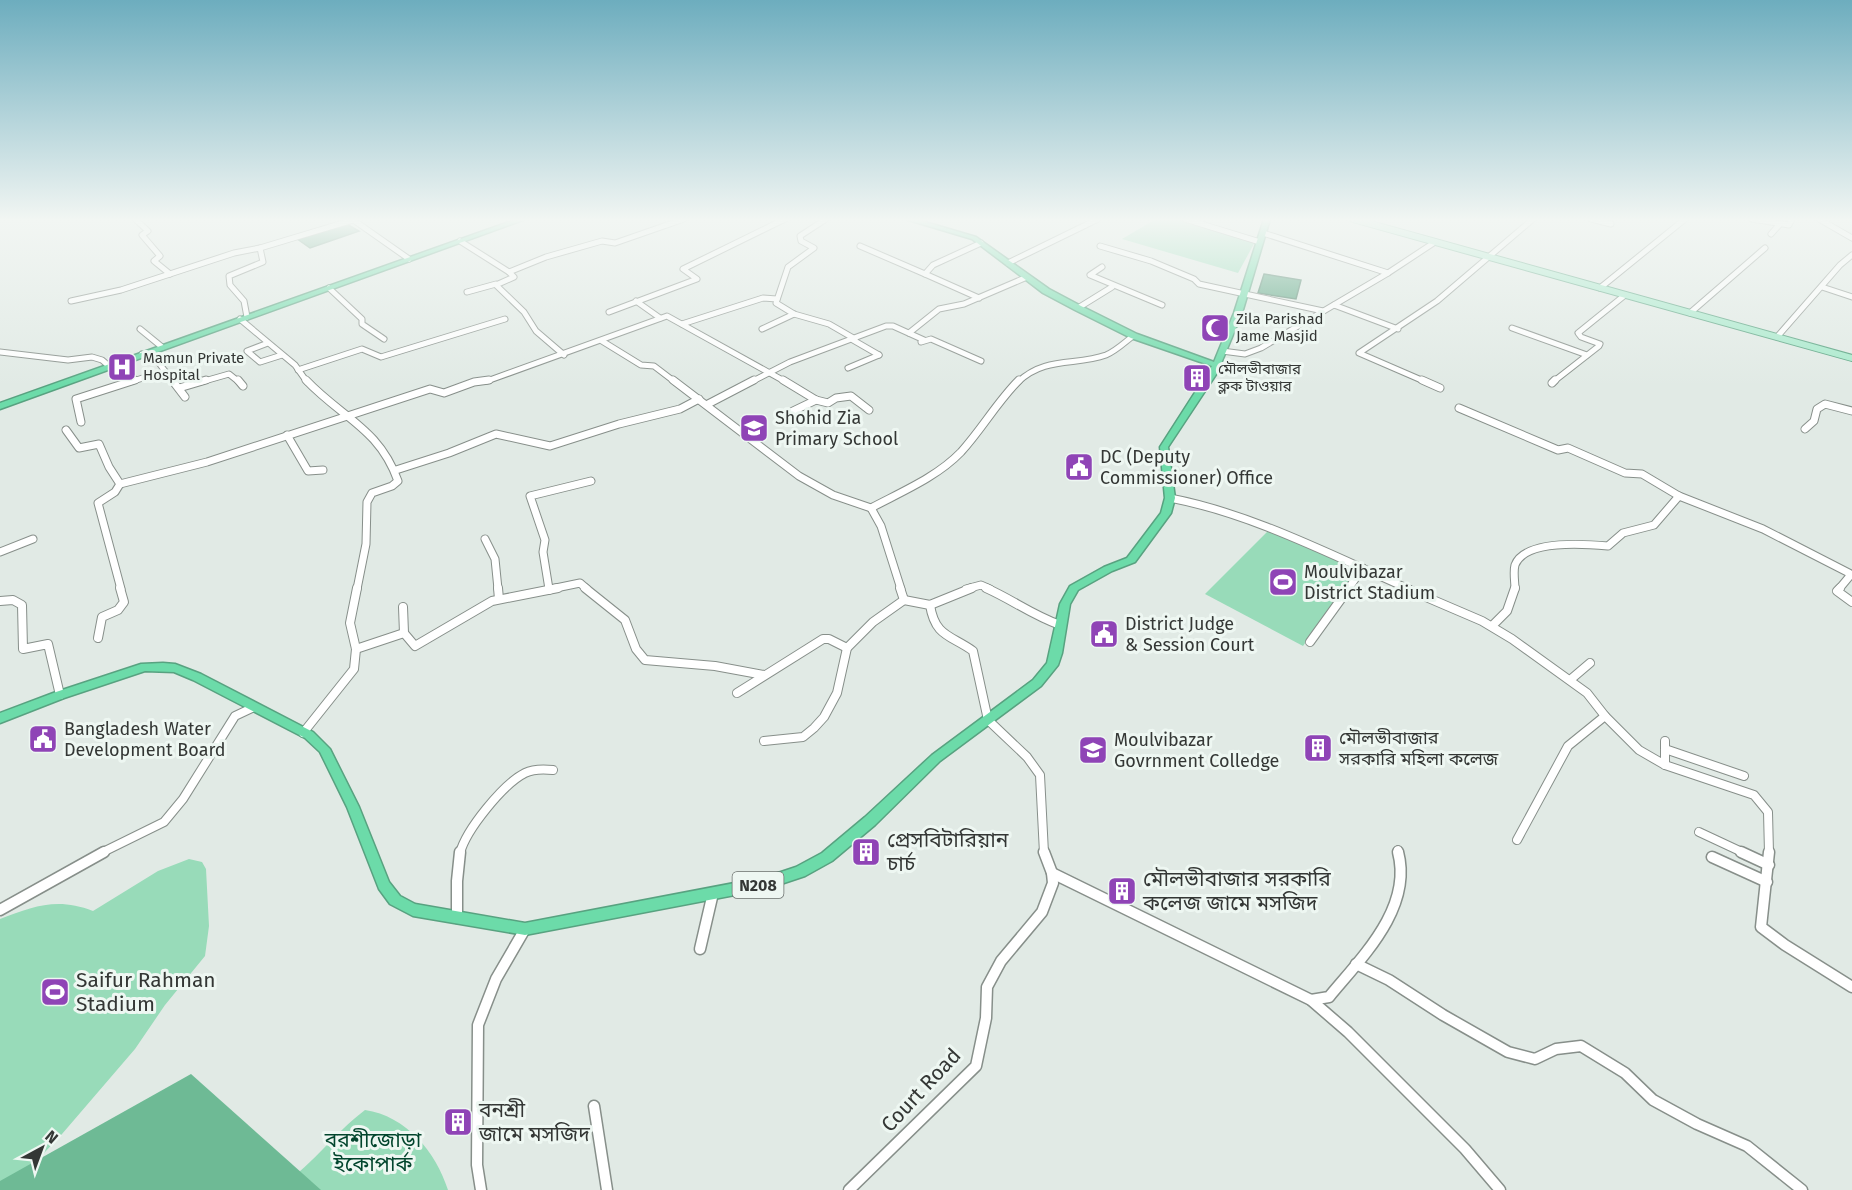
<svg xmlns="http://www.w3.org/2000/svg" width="1852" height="1190" viewBox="0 0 1852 1190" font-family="'Fira Sans','Noto Sans Bengali',sans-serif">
<rect width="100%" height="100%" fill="#e1eae5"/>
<g fill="#98dbb9">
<polygon points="1156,219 1177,219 1255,242 1238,273 1122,239"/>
<polygon points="1268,531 1359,569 1303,646 1205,594"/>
<path d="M 189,859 L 202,862 L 206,869 L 209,926 L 205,956 L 165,1005 L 135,1049 L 62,1134 L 9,1190 L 0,1190 L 0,919 C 33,906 58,897 93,911 L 158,871 Z"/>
<path d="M 365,1110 C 406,1116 436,1152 448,1190 L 274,1190 C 309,1170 333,1134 365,1110 Z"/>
</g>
<polygon fill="#6eba95" points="191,1074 321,1190 0,1190 0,1181"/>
<g fill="#56a27f" stroke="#4c8269" stroke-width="1.5">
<polygon points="345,223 359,231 310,248 296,238"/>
<polygon points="1264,274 1301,280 1296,299 1258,293"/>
</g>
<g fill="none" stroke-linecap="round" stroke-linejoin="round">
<g stroke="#878f8a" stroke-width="7">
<g id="minor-far3">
<polyline points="135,219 148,231 142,235 160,256 154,261 170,274"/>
<polyline points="352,219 409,259"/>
<polyline points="826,219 800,236 801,241 814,248 788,267 776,303 794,314 829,324 855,339"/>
<polyline points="1185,219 1260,242"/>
<polyline points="1591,219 1611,224"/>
<polyline points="1752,219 1789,225 1792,219"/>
<polyline points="1819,219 1852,238"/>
<polyline points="1263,233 1388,273"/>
<polyline points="1771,234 1780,224"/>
<polyline points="460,241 509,272 546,257 602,241 615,243 684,219"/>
<polyline points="860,246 925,274"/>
<polyline points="1100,246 1151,261 1194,279 1199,284 1323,311"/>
<polyline points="1008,263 1098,219"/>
<polyline points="1102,267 1090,275 1162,305"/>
<polyline points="509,272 514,277 496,285 524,312 536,331 564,355"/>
<polyline points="1822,287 1852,297"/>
<polyline points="329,288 362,319 362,324 384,339"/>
<polyline points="1600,288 1685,219"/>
<polyline points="467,292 496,284"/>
<polyline points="979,298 925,274 933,265 981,243"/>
<polyline points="71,301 121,290 234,253 260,248 353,220"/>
<polyline points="636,301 660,318"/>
<polyline points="1334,305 1398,329"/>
<polyline points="1078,308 1112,287"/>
<polyline points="609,312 697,279 683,269 785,219"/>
<polyline points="1690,313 1765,248"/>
<polyline points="247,317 244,301 230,285 229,276 263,262 260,248"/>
<polyline points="240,319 295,365 307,382"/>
<polyline points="682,324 763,298 777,299"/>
<polyline points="1512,328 1587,355"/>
<polyline points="140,329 162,347"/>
<polyline points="762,329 794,314"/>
<polyline points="909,333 939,309 964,304 1027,277"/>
<polyline points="1777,337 1840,265 1852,255"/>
<polyline points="853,340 879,355"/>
<polyline points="602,341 641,365 654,366 675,382"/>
<polyline points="921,342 931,339 981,361"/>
<polyline points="268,343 247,351 260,362 282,355"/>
<polyline points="1222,351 1245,354 1261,348 1388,273 1435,242"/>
<polyline points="0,352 68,360 92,357 102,360 109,366"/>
<polyline points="142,354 159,363 173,382"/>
<polyline points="848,368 879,355"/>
<polyline points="298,370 362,349 381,357 505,319"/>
<polyline points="130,382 165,371"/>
<polyline points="201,382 229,374 239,382"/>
<polyline points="475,382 487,381 667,316 786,382"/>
<polyline points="751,382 790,362 886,326 893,326 924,340"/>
<path d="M 1018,382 C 1045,356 1076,366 1106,355 C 1116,351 1125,342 1133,336"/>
<polyline points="1426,382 1359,353 1437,301 1533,219"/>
<polyline points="1553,382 1599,346 1600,344 1581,337 1578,333 1625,295"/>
</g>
</g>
<g stroke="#878f8a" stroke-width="9">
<g id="minor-far2">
<polyline points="172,380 185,397"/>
<polyline points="238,380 243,386"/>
<path d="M 306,380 C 342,418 379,428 398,481 L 392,486 L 372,493 L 367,502 L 366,544 L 357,589"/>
<polyline points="673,380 799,476 833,495 871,508"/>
<polyline points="783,380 816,400 828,403 836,398 851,396 869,410"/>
<polyline points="1422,380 1440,388"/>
<polyline points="1552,383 1555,380"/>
<polyline points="179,388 206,380"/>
<polyline points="708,404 754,380"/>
<polyline points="1459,408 1558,450 1568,448 1625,473 1642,474 1679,496 1763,529 1849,573 1849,577 1839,589"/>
<polyline points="791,412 816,400"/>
<polyline points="81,422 76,399 135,380"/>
<polyline points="1805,429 1814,421 1817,409 1825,404 1852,411"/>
<polyline points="66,430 79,448 99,444 109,467 120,484 115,492 98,503 121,589"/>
<polyline points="287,435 308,471 323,470"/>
<polyline points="396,470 449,453 496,434 550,446 619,424 680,409 699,399"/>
<polyline points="120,484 207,462 430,389 444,393 474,382 489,380"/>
<path d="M 1170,498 C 1253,514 1331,555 1409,589"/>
<polyline points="485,539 495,559 498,589"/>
<polyline points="0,552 33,539"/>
<polyline points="549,589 543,552 545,540 530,496 591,481"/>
<polyline points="551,589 580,583 587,589"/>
<path d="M 901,589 L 881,526 L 871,508 C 901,492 937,477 961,452 C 982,429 997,402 1019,380"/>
<polyline points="966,589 981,585 990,589"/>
<polyline points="1348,589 1363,568"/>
<path d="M 1515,589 C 1515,582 1513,572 1515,565 C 1525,539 1586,544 1608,546 L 1623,533 L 1654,525 L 1679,496"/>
</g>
</g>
<g stroke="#878f8a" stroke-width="10">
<g id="minor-far1">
<polyline points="498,588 499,599"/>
<polyline points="549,588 549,590"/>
<polyline points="585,588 625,620 636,649 645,660 715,666 764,675"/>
<path d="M 986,588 C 1013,600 1032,615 1060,625"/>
<polyline points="1405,588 1482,621 1512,639 1587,693 1605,716 1639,750 1665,765 1754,795 1768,812 1769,853"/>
<polyline points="1840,588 1837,591 1852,602"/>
<polyline points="904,600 930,605 972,588"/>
<polyline points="0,601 13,600 22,605 23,649 48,644 60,695"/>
<path d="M 930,605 C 935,637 951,635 973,651 L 988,720 L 1027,757 L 1040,775 L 1044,853"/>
<polyline points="403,607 404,633 415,646 492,601 558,588"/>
<polyline points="1492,626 1507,611 1515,588"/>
<polyline points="98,638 102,617 118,610 124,602 120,588"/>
<polyline points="1310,642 1349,588"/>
<polyline points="356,649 404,633"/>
<polyline points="1570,680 1590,663"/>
<polyline points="737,693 823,639 829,639 847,648"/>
<polyline points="303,733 354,669 356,649 350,623 357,588"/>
<polyline points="764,741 803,737 814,728 824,717 837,693 847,648 873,622 904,600 900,588"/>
<polyline points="1665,741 1665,765"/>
<polyline points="1665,749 1744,776"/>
<polyline points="1699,832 1744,853"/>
<polyline points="1517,840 1568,746 1605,716"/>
<polyline points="1398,850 1399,853"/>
<polyline points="101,853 164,822 183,799 235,716 252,708"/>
<path d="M 460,853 C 466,830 503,784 525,773 C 533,769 544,769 553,770"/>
</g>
</g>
<g stroke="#878f8a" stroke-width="13">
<g id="minor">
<polyline points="1741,852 1769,865"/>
<polyline points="1769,852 1761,927 1785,945 1852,987"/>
<polyline points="1712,857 1767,882"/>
<polyline points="1052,873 1311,1000 1348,1032 1465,1149 1500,1190"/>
<polyline points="0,910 104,852"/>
<polyline points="457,918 457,881 460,852"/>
<polyline points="700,949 713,893"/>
<polyline points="1356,964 1389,980 1443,1015 1508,1052 1535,1059 1556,1049 1581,1046 1625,1073 1653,1100 1697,1124 1747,1146 1802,1190"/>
<path d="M 1311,1000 L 1329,997 C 1362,957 1413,908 1398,852"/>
<polyline points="594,1106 607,1190"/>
<polyline points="481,1190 477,1165 478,1025 496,979 525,929"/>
<polyline points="849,1190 976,1066 986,1018 987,987 1001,961 1042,912 1053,883 1052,873 1044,852"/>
</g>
</g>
<g stroke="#58a280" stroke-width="8">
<polyline id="major" points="1353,219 1852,358"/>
</g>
<g stroke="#58a280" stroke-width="3">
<g id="highway">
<polygon points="517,219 526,219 0,409 0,403"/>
<polygon points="905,219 915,219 976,237 1049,289 1081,306 1137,334 1214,362 1234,313 1264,219 1270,219 1242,313 1217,373 1168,447 1175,498 1171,513 1135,562 1112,571 1078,590 1070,604 1062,653 1058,665 1041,686 940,761 875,825 832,861 805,876 766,889 525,935 413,916 390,904 379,889 347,807 320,752 305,738 193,680 174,672 145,671 64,698 0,723 0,713 56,692 141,664 163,663 175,664 201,674 313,732 330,749 359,807 389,882 400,896 415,904 525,923 766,877 796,867 822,853 865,817 932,755 1033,680 1047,663 1060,604 1070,586 1104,567 1127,558 1161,513 1165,498 1160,447 1212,366 1131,338 1075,310 1043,293 972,239"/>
</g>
</g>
<use href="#minor-far3" stroke="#fff" stroke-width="5"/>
<use href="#minor-far2" stroke="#fff" stroke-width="7"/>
<use href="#minor-far1" stroke="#fff" stroke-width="8"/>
<use href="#minor" stroke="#fff" stroke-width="10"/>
<use href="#major" stroke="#a7e9cb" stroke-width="6"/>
<use href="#highway" fill="#6cdba9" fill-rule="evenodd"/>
</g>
<linearGradient id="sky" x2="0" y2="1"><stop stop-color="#6dadbe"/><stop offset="0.57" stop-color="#f2f6f3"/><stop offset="1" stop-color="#f2f6f3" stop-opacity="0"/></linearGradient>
<rect width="1852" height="386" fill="url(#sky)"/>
<defs>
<g id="mosque-square" transform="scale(1.5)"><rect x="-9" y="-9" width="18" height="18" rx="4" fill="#8f44b6" stroke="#eef7f2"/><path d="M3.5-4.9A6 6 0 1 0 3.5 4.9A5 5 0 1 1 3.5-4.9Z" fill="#fff"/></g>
<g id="hospital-square" transform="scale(1.5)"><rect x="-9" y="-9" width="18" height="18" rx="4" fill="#8f44b6" stroke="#eef7f2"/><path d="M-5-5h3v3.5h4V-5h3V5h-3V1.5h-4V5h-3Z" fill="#fff"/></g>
<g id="building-square" transform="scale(1.5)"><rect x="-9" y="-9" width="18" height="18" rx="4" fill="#8f44b6" stroke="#eef7f2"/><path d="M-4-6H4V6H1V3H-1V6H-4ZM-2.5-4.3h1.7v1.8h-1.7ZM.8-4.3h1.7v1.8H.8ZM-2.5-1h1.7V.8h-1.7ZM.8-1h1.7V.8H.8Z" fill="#fff"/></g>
<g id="school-square" transform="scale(1.5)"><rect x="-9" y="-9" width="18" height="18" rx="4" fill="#8f44b6" stroke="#eef7f2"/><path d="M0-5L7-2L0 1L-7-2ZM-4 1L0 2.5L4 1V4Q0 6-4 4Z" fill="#fff"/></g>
<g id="civic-square" transform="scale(1.5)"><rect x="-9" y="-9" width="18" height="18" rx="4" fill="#8f44b6" stroke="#eef7f2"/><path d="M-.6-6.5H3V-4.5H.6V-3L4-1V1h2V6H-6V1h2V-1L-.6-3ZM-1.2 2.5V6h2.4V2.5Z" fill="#fff"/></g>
<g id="stadium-square" transform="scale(1.5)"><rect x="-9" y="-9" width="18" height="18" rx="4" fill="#8f44b6" stroke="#eef7f2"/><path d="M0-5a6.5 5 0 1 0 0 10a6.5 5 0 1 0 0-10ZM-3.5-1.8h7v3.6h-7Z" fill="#fff"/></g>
<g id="university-square" transform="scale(1.5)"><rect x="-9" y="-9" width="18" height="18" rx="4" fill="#8f44b6" stroke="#eef7f2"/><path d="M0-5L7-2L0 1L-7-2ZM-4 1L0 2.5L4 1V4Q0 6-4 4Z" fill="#fff"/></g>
</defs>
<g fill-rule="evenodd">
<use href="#mosque-square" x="1215" y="328"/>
<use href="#hospital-square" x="122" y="367"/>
<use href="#building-square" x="1197" y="378"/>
<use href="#school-square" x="754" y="428"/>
<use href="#civic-square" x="1079" y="467"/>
<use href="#stadium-square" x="1283" y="582"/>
<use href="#civic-square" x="1104" y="634"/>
<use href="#civic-square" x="43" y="739"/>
<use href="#building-square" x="1318" y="748"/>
<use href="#university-square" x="1093" y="750"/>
<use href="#building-square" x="866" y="852"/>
<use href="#building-square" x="1122" y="891"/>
<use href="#stadium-square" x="55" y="992"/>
<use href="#building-square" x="458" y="1122"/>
</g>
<g text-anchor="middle" stroke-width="6" stroke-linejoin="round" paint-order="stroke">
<g font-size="15" fill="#343735" stroke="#eef7f2" text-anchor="start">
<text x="1236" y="324">Zila Parishad<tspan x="1236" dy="17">Jame Masjid</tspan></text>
<text x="143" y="363">Mamun Private<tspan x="143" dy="17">Hospital</tspan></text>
<text x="1218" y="374">মৌলভীবাজার<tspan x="1218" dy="17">ক্লক টাওয়ার</tspan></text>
</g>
<rect fill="#eef7f2" stroke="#6c716e" stroke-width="1.5" x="732.5" y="872" width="51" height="26" rx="4.5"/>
<g font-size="16" font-weight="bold" fill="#343735">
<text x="758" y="891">N208</text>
</g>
<g font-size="18" fill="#343735" stroke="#eef7f2" text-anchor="start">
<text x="775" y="424">Shohid Zia<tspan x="775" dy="21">Primary School</tspan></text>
<text x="1100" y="463">DC (Deputy<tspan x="1100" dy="21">Commissioner) Office</tspan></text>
<text x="1304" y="578">Moulvibazar<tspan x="1304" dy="21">District Stadium</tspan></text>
<text x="1125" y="630">District Judge<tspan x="1125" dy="21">&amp; Session Court</tspan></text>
<text x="64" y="735">Bangladesh Water<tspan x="64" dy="21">Development Board</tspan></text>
<text x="1339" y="744">মৌলভীবাজার<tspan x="1339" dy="21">সরকারি মহিলা কলেজ</tspan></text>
<text x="1114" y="746">Moulvibazar<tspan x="1114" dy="21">Govrnment Colledge</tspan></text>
</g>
<g font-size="21" fill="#343735" stroke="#eef7f2" text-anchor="start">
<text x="887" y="847">প্রেসবিটারিয়ান<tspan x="887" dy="24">চার্চ</tspan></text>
<text x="1143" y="886">মৌলভীবাজার সরকারি<tspan x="1143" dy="24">কলেজ জামে মসজিদ</tspan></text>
<text x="76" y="987">Saifur Rahman<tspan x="76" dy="24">Stadium</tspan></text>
<text x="479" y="1117">বনশ্রী<tspan x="479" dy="24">জামে মসজিদ</tspan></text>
</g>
<g font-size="21" fill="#343735" stroke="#eef7f2">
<text transform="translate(921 1090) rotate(-47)" y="7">Court Road</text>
</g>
<g font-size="21" fill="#02452d" stroke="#eef7f2">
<text x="373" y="1147">বরশীজোড়া<tspan x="373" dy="24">ইকোপার্ক</tspan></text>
</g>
</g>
<g transform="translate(42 1148) rotate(41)" stroke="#eef7f2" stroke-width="4.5" paint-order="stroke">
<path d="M0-4.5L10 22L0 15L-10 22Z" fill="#343735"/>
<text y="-9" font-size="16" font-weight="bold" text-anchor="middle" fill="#343735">N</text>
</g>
</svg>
